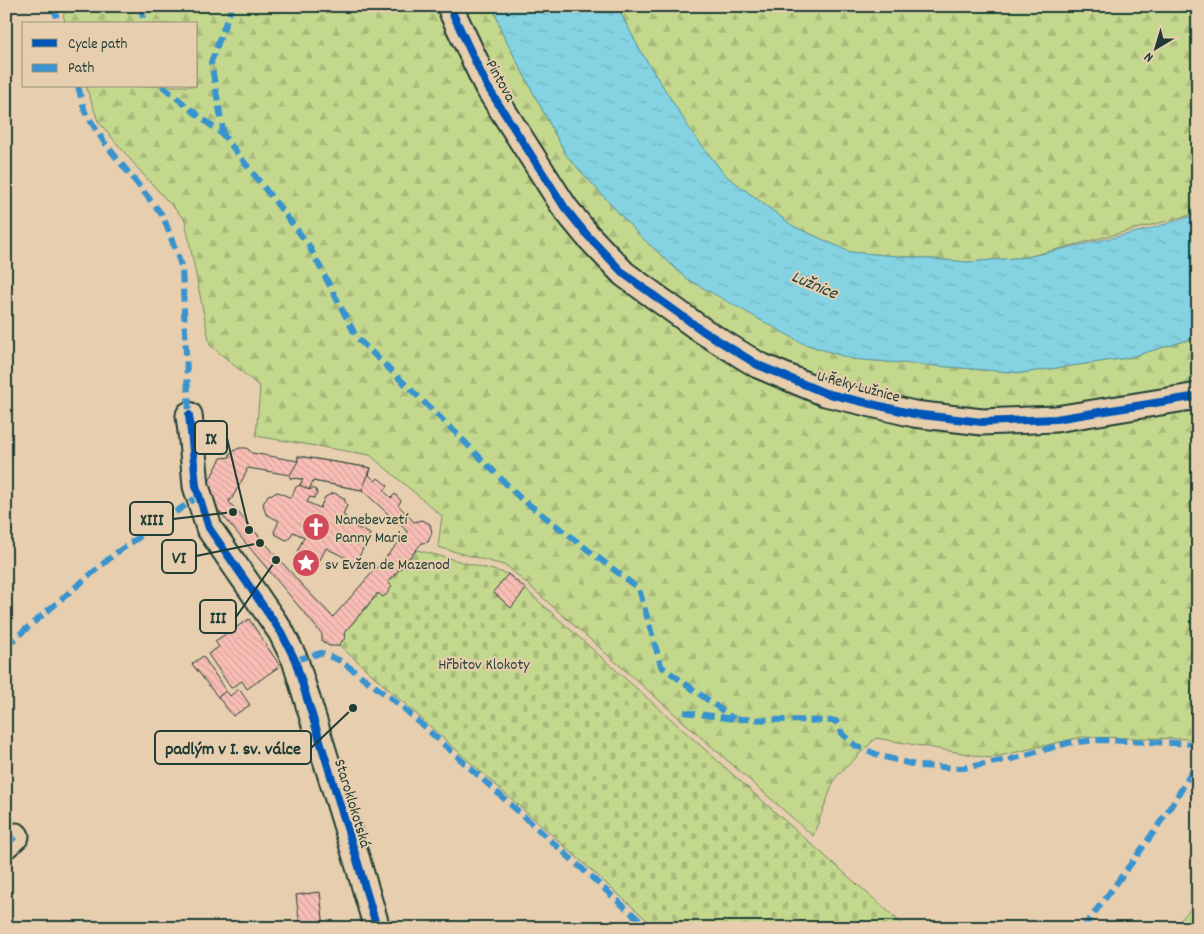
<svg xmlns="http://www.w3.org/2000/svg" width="1204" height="934" viewBox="0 0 1204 934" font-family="Dekko,sans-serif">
<defs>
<pattern id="forest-firs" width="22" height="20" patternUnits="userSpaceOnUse" patternTransform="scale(1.25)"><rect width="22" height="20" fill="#c4d88d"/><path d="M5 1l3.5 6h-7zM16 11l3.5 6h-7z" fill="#a8ba7a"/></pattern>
<pattern id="cemetery-stones" width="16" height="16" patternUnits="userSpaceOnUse" patternTransform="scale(1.25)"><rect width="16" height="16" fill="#c4d88d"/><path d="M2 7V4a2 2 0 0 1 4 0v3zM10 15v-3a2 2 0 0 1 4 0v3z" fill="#a8ba7a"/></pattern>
<pattern id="garden-dots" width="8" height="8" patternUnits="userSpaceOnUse" patternTransform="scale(1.25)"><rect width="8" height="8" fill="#c4d88d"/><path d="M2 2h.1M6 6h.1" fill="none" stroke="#a8ba7a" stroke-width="1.8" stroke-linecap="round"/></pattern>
<pattern id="water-ripples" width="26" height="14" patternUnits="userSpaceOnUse" patternTransform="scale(1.25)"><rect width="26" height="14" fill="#84d2e2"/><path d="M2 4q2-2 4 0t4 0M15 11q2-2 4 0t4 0" fill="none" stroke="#72b5c2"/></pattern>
<pattern id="building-back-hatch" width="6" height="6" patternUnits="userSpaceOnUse" patternTransform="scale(1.25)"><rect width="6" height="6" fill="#f9beb5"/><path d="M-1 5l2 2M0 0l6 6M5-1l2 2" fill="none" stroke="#d5a49c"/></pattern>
</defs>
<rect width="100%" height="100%" fill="#e6ceae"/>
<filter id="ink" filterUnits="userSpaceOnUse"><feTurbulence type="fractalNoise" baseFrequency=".02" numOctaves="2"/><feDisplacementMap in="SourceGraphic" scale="10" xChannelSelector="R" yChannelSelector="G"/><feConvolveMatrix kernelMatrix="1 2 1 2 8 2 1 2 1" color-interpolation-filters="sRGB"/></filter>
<g filter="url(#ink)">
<g fill="url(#forest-firs)" stroke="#728a60">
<polygon points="73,6 493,6 502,33 566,155 637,233 802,343 852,359 1022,373 1127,358 1198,337 1198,739 1082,737 990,758 876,738 835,778 813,836 507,566 438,547 442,516 370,455 256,436 260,387 210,345 185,220 141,172 98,121 86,86 196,86 196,24 66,24 63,15"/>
<polygon points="617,6 1198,6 1198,213 1027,257 968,262 850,252 793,226 725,175 693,134 641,52"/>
</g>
<polygon fill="url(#cemetery-stones)" stroke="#728a60" points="417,550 508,574 784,820 907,928 656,928 339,645 345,638 344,633"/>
<polygon fill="url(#garden-dots)" stroke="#728a60" points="1198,900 1198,928 1174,928"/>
<polygon fill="url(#water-ripples)" stroke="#5c969c" points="493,6 617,6 641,52 693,134 725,175 793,226 850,252 968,262 1027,257 1146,230 1198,214 1198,337 1127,358 1022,373 852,359 802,343 687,279 637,233 566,155 502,33"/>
<g fill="url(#building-back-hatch)" stroke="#1f3d34" fill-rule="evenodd">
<path d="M 239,448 L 247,448 L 252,453 L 298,461 L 298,456 L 371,468 L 369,475 L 375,481 L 378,478 L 388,486 L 384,491 L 391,498 L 395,494 L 401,501 L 398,505 L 414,522 L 422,520 L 430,524 L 432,533 L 428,542 L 422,543 L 388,582 L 392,586 L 386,595 L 383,597 L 378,593 L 344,633 L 345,638 L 338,646 L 329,646 L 322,641 L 322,634 L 218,510 L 212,509 L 209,492 L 211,491 L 209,481 L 221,458 L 230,457 L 230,453 ZM 248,468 L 290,475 L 290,478 L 303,479 L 300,485 L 309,490 L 313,481 L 362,490 L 408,532 L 333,617 L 301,584 L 229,502 L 229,500 L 231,500 L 247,471 L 246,470 Z"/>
<polygon points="298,456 371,468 362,490 313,481 309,490 300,485 303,479 290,478 290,475 298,461"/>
<polygon points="300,485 309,490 313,488 316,490 317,494 314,498 310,497 307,502 320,508 325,497 334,493 344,498 347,506 343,514 346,517 344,521 370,534 356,563 326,548 320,560 311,564 301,559 298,550 304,537 293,532 289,539 286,540 275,534 274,532 279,521 266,514 263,504 268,495 278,492 291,498 296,487"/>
<polygon points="508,574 526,589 511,608 493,592"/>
<polygon points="249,619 280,666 247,689 242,681 231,688 208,654 219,647 215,641"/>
<polygon points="203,656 226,691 218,697 192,664"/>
<polygon points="239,689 250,705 233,716 218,697 226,691 230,696"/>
<polygon points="320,892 324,928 294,928 300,927 296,895"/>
</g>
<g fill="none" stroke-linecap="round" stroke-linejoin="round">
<g stroke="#1f3d34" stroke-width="29">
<g id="minor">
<polyline points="450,6 453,14 487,86 565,208 587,235 624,274 703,331 758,365 825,393 914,414 982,422 1056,419 1198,396"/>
<polyline points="189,415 192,441 196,486 209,528 281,632 295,660 357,860 377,928"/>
<polyline points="6,845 16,836"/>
</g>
</g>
<use href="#minor" stroke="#e6ceae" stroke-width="25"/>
<g stroke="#3993ce" stroke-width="6" stroke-dasharray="12 6" stroke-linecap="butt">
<polyline points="53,6 59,24"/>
<polyline points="141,6 144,24"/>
<polyline points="78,86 85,112 104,142 163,216 182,268 189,415"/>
<polyline points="162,86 224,136 308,244 357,338 453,430 519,497 639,589 661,666 734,719"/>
<polyline points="224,136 211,62 232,6"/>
<polyline points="6,646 116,553 199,496"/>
<polyline points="295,660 321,653 341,661 400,705 648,928"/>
<polyline points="684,712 734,719 836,721 843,735 856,746 881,756 919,766 963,768 1012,759 1068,743 1099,740 1198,744"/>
<polyline points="6,845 16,836"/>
<path d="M 1083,928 C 1124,873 1165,821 1198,761"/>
</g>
<g stroke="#e6ceae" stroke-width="11">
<g id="cycleway">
<polyline points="450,6 453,14 487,86 565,208 587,235 624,274 703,331 758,365 825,393 914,414 982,422 1056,419 1198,396"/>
<polyline points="189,415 192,441 196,486 209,528 281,632 295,660 357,860 377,928"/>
</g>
</g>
<use href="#cycleway" stroke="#0057b8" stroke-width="8"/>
</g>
</g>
<defs>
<g id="church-disc" transform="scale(1.4375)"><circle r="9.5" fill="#d1495b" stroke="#e6ceae"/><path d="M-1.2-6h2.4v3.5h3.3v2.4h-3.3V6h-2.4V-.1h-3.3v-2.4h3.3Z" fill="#fff"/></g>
<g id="sight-disc" transform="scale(1.4375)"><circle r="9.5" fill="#d1495b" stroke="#e6ceae"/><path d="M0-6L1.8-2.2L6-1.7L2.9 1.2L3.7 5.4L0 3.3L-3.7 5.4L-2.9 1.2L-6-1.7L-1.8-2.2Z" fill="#fff"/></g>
</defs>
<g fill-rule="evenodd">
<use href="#church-disc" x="316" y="527"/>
<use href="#sight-disc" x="306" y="563"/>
</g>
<g text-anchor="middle" stroke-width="4" stroke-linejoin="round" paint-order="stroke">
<g font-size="16" fill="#1f3d34" stroke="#e6ceae">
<text transform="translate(502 80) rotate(61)" y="6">Pintova</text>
<text transform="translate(859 385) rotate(15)" y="6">U Řeky Lužnice</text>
<text transform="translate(354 803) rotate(73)" y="6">Staroklokotská</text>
</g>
<g font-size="16" fill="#1f3d34" stroke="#e6ceae" text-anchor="start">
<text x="335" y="524">Nanebevzetí<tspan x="335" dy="18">Panny Marie</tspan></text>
<text x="325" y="569">sv Evžen de Mazenod</text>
</g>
<g font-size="16" fill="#274538" stroke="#e6ceae">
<text x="484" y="669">Hřbitov Klokoty</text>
</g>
<g font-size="18" font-style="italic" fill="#24443d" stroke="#e6ceae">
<text transform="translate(815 284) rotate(23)" y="6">Lužnice</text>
</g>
</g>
<path fill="none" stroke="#1f3d34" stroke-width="2" d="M249 530L227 438M233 512L173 519M260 543L196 556M276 560L236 617M353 708L311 748"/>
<g fill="#1f3d34" stroke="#e6ceae" stroke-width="2">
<circle cx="249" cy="530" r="5"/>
<circle cx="233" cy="512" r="5"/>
<circle cx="260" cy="543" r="5"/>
<circle cx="276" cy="560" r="5"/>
<circle cx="353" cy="708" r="5"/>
</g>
<g fill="#e6ceae" stroke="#1f3d34" stroke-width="2">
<rect x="195" y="421" width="32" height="33" rx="5"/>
<rect x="130" y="502" width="43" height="33" rx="5"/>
<rect x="162" y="540" width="34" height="33" rx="5"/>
<rect x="200" y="600" width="36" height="33" rx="5"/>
<rect x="155" y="731" width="156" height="33" rx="5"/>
</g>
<g font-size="18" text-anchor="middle" font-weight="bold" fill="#1f3d34">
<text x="211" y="444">IX</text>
<text x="152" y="525">XIII</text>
<text x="179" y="563">VI</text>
<text x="218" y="623">III</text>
<text x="233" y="754">padlým v I. sv. válce</text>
</g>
<rect width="1204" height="934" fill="none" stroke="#e6ceae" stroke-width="25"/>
<rect x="12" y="12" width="1179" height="909" fill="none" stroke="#1f3d34" stroke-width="2" filter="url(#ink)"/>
<rect x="22" y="22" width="175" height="65" fill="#e6ceae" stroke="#96947d"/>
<rect x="32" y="39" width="25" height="8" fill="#0057b8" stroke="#96947d"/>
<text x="68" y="48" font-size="15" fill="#1f3d34">Cycle path</text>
<rect x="32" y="64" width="25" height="8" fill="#3993ce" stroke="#96947d"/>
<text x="68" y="72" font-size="15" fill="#1f3d34">Path</text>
<g transform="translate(1156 48) rotate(218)" stroke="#e6ceae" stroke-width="4" paint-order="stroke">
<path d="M0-4L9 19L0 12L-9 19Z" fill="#1f3d34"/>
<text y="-8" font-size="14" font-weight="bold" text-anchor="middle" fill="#1f3d34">N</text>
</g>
</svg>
